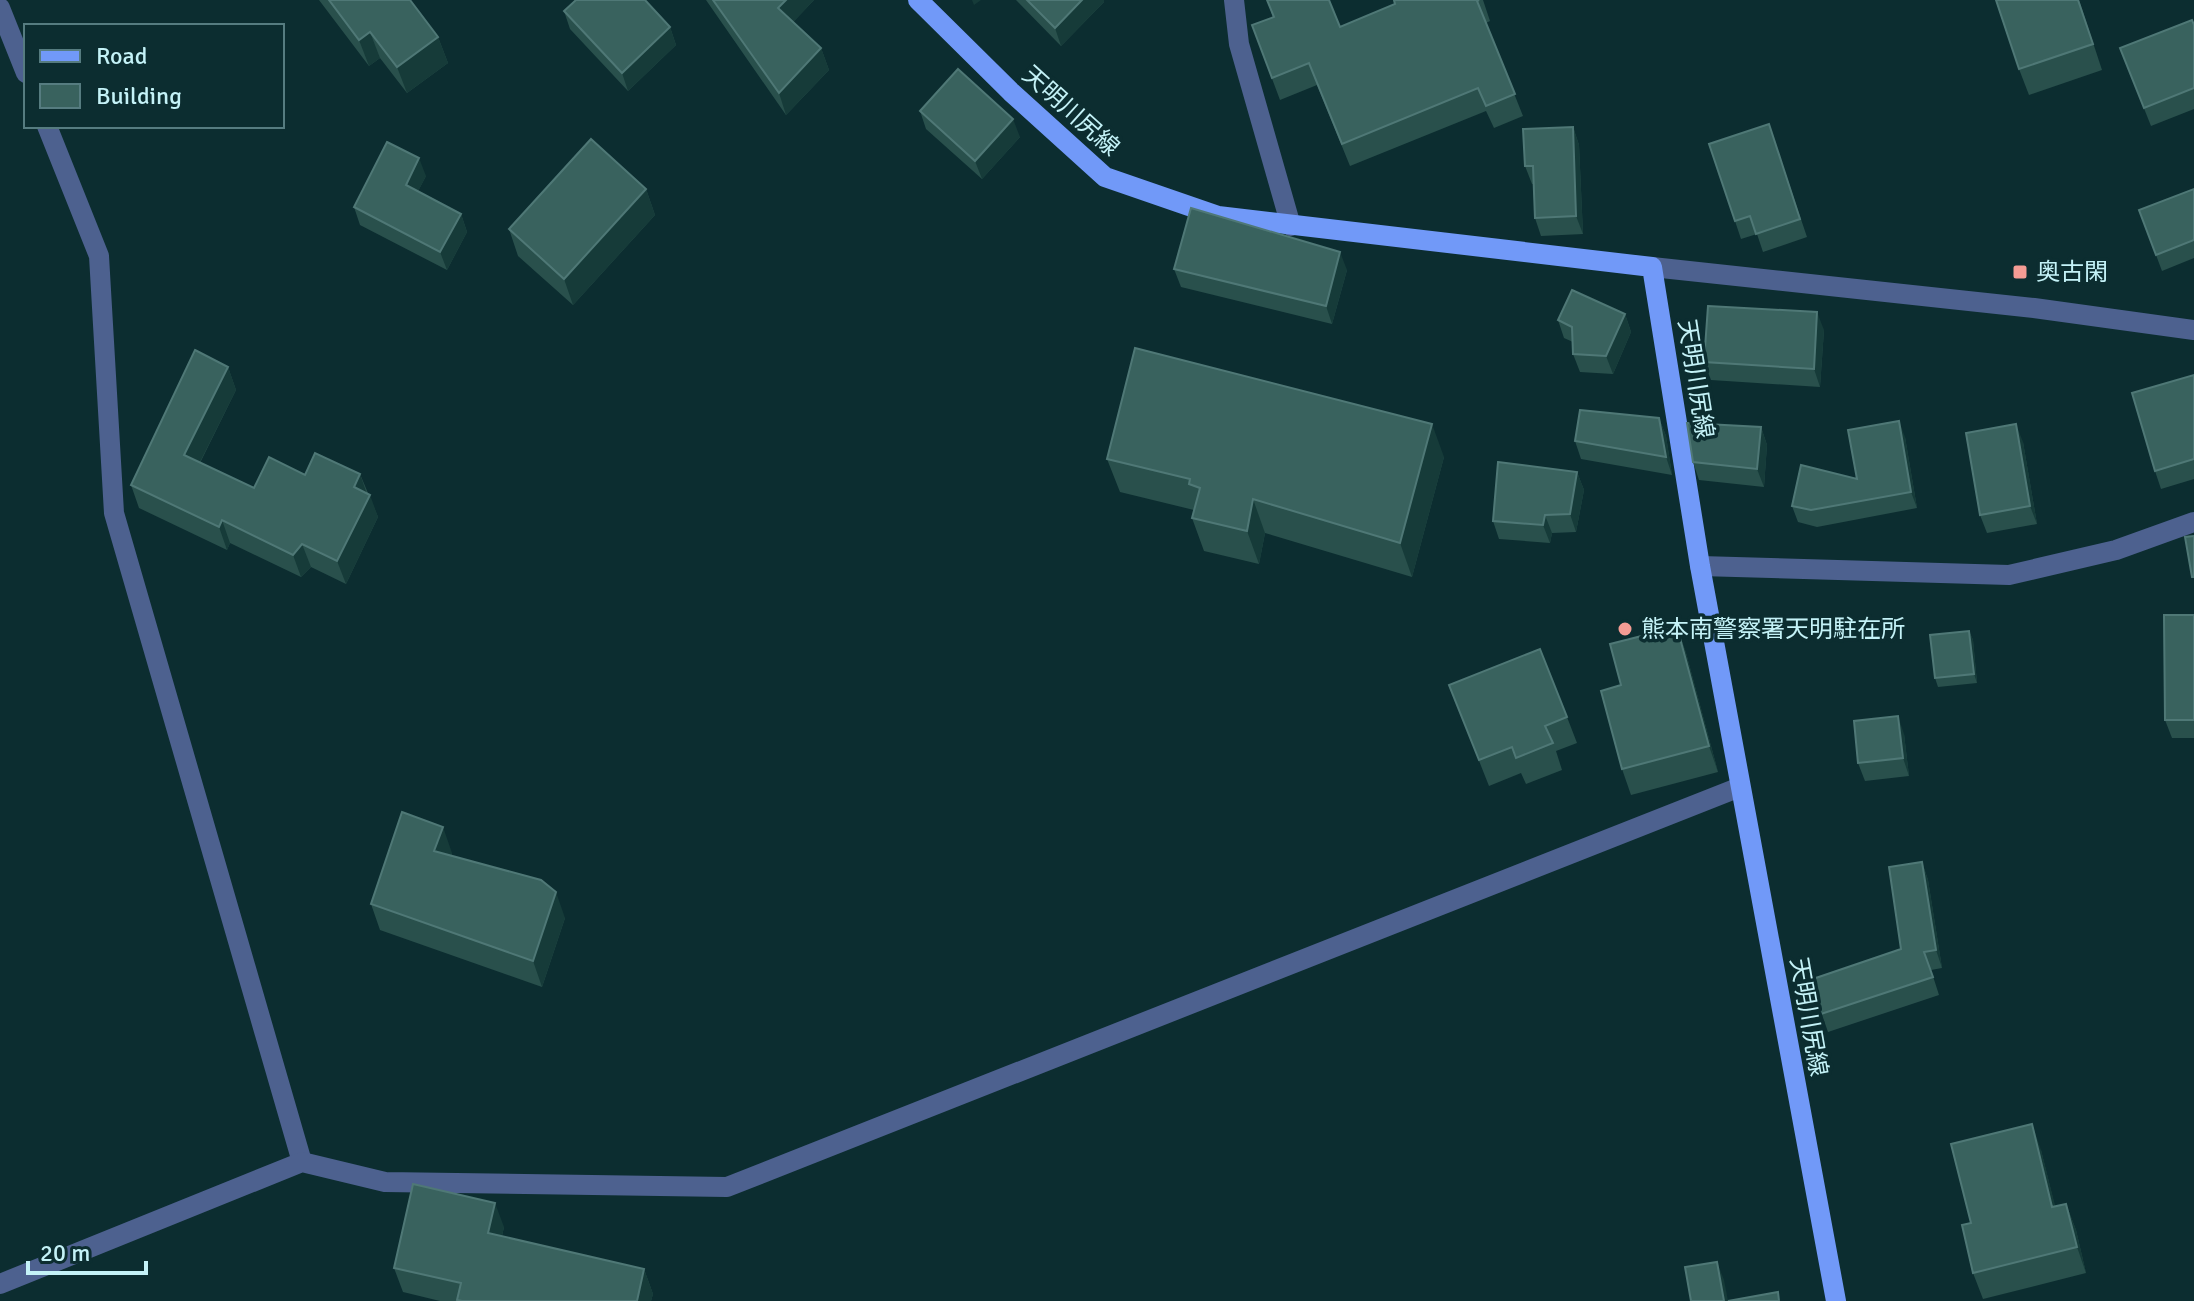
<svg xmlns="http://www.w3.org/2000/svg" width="2194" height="1301" viewBox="0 0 2194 1301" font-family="Signika,'Noto Sans JP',sans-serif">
<rect width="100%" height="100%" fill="#0c2d30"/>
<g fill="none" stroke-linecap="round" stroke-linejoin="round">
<g stroke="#4d618f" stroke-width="20">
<polyline points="1234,0 1239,44 1291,226"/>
<polyline points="0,8 26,73"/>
<polyline points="47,126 99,256 114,513 302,1162"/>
<polyline points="1652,267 2034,308 2194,330"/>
<polyline points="1700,566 2009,575 2116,550 2194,522"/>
<polyline points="0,1284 302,1162 385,1182 727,1187 1740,787"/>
</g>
<polyline stroke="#7199f8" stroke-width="20" points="918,0 1011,92 1105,177 1218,216 1652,267 1700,566 1836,1301"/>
</g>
<g fill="#29504c">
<polygon points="319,0 410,0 438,37 448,63 407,93 380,58 369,66"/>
<polygon points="706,0 814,0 793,22 821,48 829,70 786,115"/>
<polygon points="1016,0 1104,0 1104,2 1061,46"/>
<polygon points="1267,0 1340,27 1395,4 1393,0 1483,0 1490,21 1486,23 1523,116 1494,128 1486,111 1350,166 1317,85 1280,100 1252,25 1273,17"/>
<polygon points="2079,0 2102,70 2029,95 2019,69"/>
<polygon points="564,11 670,27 676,45 628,91 570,29"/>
<polygon points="2194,25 2194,109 2151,126 2120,48"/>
<polygon points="920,111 1020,137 982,179 926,129"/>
<polygon points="1573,127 1579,145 1583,234 1541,236 1535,218 1533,184 1532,184 1525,166"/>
<polygon points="1775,142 1807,237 1763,252 1757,234 1741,239 1735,221"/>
<polygon points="426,176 418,191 461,214 467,232 447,270 360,225 354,207"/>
<polygon points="646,189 655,215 573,305 518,256 509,229"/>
<polygon points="2194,189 2194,258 2162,271 2139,210"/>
<polygon points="1174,269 1347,270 1332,324 1181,287"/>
<polygon points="1625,314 1631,332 1613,374 1580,372 1573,354 1573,342 1564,338 1558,320"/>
<polygon points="1824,330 1820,387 1711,380 1704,362"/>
<polygon points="228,367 236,390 200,463 254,488 305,475 360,474 378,517 346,584 311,567 301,577 230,543 227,550 139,508 131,485"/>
<polygon points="2194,375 2194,479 2161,489 2155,471"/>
<polygon points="1659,418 1666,436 1672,475 1581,459 1575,441"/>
<polygon points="1761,427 1767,445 1764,487 1699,480 1693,462"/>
<polygon points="1905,437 1917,508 1817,527 1798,522 1792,506 1857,479"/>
<polygon points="2023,442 2037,524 1987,533 1980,515"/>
<polygon points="1444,457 1412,577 1265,533 1259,564 1204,551 1192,518 1194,510 1120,492 1107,459"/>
<polygon points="1577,472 1584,490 1576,532 1552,533 1550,543 1499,539 1493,521"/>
<polygon points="2194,615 2194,738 2172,738 2165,720"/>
<polygon points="1677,627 1686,653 1718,772 1631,795 1622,769 1621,685"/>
<polygon points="1969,631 1973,640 1977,683 1938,687 1935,678"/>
<polygon points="1449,685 1567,717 1577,743 1556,751 1562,770 1526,784 1521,773 1489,786"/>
<polygon points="1904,734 1909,776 1865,781 1858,763"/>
<polygon points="452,853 451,856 565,918 542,987 380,930 371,904"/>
<polygon points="1922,862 1928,880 1942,968 1931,970 1939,995 1828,1032 1810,980 1901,949"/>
<polygon points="2041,1150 2055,1207 2066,1204 2076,1230 2086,1273 1983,1299 1973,1273 1971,1223"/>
<polygon points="504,1227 502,1236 644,1269 653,1294 651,1301 440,1301 403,1292 394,1268"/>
</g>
<g fill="#163b39">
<polygon points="786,0 814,0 786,30 778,8"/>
<polygon points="972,0 981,0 974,5"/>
<polygon points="1082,0 1104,0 1104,2 1061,46 1055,28"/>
<polygon points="670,27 676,45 628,91 622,73"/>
<polygon points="370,32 380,58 369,66 359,40"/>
<polygon points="438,37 448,63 407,93 397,67"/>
<polygon points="821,48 829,70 786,115 779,93"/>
<polygon points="1013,119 1020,137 982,179 975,161"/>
<polygon points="1573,127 1579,145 1583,234 1576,216"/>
<polygon points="419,158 426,176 412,203 406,185"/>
<polygon points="646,189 655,215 573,305 564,279"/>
<polygon points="461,214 467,232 447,270 440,252"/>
<polygon points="1340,252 1347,270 1332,324 1326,306"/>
<polygon points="1817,312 1824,330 1820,387 1814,369"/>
<polygon points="1625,314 1631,332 1613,374 1606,356"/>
<polygon points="228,367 236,390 192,478 184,455"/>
<polygon points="1659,418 1666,436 1672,475 1666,457"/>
<polygon points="1899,421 1905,437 1917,508 1911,492"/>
<polygon points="1432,424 1444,457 1412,577 1400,543"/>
<polygon points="2016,424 2023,442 2037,524 2030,506"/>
<polygon points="1761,427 1767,445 1764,487 1757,469"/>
<polygon points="1577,472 1584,490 1576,532 1570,514"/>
<polygon points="360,474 368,497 354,487"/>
<polygon points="370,495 378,517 346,584 337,561"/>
<polygon points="1253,499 1265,533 1259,564 1247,531"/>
<polygon points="1545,515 1552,533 1550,543 1543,525"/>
<polygon points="222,520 230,543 227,550 219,527"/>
<polygon points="302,544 311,567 301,577 293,555"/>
<polygon points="1677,627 1686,653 1718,772 1709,746"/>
<polygon points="1969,631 1973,640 1977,683 1974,674"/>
<polygon points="1898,716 1904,734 1909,776 1903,758"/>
<polygon points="443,827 452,853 444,877 434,851"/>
<polygon points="1922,862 1928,880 1942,968 1936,950"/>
<polygon points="556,892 565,918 542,987 533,961"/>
<polygon points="2032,1124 2041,1150 2062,1233 2052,1207"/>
<polygon points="495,1203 504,1227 497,1258 488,1233"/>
<polygon points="2066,1204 2076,1230 2086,1273 2077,1247"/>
<polygon points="1717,1262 1724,1280 1728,1301 1724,1301"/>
<polygon points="644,1269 653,1294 651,1301 637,1301"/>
</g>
<g fill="#39625e" stroke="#4f7876" stroke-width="2">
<polygon points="329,0 410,0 438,37 397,67 370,32 359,40"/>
<polygon points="576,0 645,0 670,27 622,73 564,11"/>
<polygon points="713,0 786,0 778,8 821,48 779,93"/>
<polygon points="1027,0 1082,0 1055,28"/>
<polygon points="1267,0 1329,0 1340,27 1395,4 1394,0 1479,0 1477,1 1515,94 1486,106 1478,88 1342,144 1309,63 1272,78 1252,25 1274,17"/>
<polygon points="1996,0 2078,0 2093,44 2019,69"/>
<polygon points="2192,20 2194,25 2194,88 2144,108 2120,48"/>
<polygon points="958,69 1013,119 975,161 920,111"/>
<polygon points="1769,124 1800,219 1756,234 1750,216 1735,221 1709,144"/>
<polygon points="1573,127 1576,216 1535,218 1533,166 1525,166 1523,129"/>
<polygon points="591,139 646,189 564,279 509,229"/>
<polygon points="387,142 419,158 406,185 461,214 440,252 354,207"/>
<polygon points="2194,189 2194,240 2156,255 2139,210"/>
<polygon points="1191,208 1340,252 1326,306 1174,269"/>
<polygon points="1572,290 1625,314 1606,356 1573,354 1572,327 1558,320"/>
<polygon points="1708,306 1817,312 1814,369 1704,362"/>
<polygon points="1135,348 1432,424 1400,543 1253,499 1247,531 1192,518 1200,488 1189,484 1190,479 1107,459"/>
<polygon points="195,350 228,367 184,455 254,488 269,457 305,475 315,453 360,474 354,487 370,495 337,561 302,544 293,555 222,520 219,527 131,485"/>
<polygon points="2194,375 2194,459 2155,471 2132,393"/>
<polygon points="1580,410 1659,418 1666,457 1575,441"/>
<polygon points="1899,421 1911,492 1811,510 1792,506 1801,465 1857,479 1848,430"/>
<polygon points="1687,423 1761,427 1757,469 1693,462"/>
<polygon points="2016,424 2030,506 1980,515 1966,433"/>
<polygon points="1498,462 1577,472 1570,514 1545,515 1543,525 1493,521"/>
<polygon points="2194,536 2194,577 2192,577 2185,537"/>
<polygon points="2164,615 2194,615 2194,720 2165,720"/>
<polygon points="1677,627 1709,746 1622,769 1601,691 1621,685 1610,644"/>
<polygon points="1969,631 1974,674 1935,678 1930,635"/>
<polygon points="1540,649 1567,717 1545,726 1553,743 1516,758 1512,747 1479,760 1449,685"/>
<polygon points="1898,716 1903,758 1858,763 1854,721"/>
<polygon points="402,812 443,827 434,851 541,880 556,892 533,961 371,904"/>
<polygon points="1922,862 1936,950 1924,952 1933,977 1821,1014 1810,980 1901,949 1889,867"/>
<polygon points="2032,1124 2052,1207 2066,1204 2077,1247 1973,1273 1962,1225 1971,1223 1951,1144"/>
<polygon points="413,1184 495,1203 488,1233 644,1269 637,1301 462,1301 457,1300 461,1283 394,1268"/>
<polygon points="1717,1262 1724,1301 1691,1301 1685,1267"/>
<polygon points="1778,1292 1779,1301 1728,1301"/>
</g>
<g fill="#f59c94" stroke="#0c2d30" stroke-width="3">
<rect x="2012" y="264" width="16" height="16" rx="4"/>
<circle cx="1625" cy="629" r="8"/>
</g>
<g text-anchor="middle" stroke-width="7" stroke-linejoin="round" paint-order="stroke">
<g font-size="24" fill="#c4f2f7" stroke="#0c2d30">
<text transform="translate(1071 111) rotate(42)" y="8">天明川尻線</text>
<text transform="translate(1696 379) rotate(81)" y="8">天明川尻線</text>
<text transform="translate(1809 1017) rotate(80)" y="8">天明川尻線</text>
</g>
<g font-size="24" fill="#c4f2f7" stroke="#0c2d30" text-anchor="start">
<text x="2036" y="280">奥古閑</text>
<text x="1641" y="637">熊本南警察署天明駐在所</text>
</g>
</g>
<rect x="24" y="24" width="260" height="104" fill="#0c2d30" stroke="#567c80" stroke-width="2"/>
<rect x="40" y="50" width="40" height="12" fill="#7199f8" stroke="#567c80" stroke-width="2"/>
<text x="96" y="64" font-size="24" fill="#c4f2f7">Road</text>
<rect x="40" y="84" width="40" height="24" fill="#39625e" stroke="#567c80" stroke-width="2"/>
<text x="96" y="104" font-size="24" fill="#c4f2f7">Building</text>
<path d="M28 1261v12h118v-12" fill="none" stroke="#c4f2f7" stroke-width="4"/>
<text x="40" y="1261" font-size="24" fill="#c4f2f7" stroke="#0c2d30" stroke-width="6" paint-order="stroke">20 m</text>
</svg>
